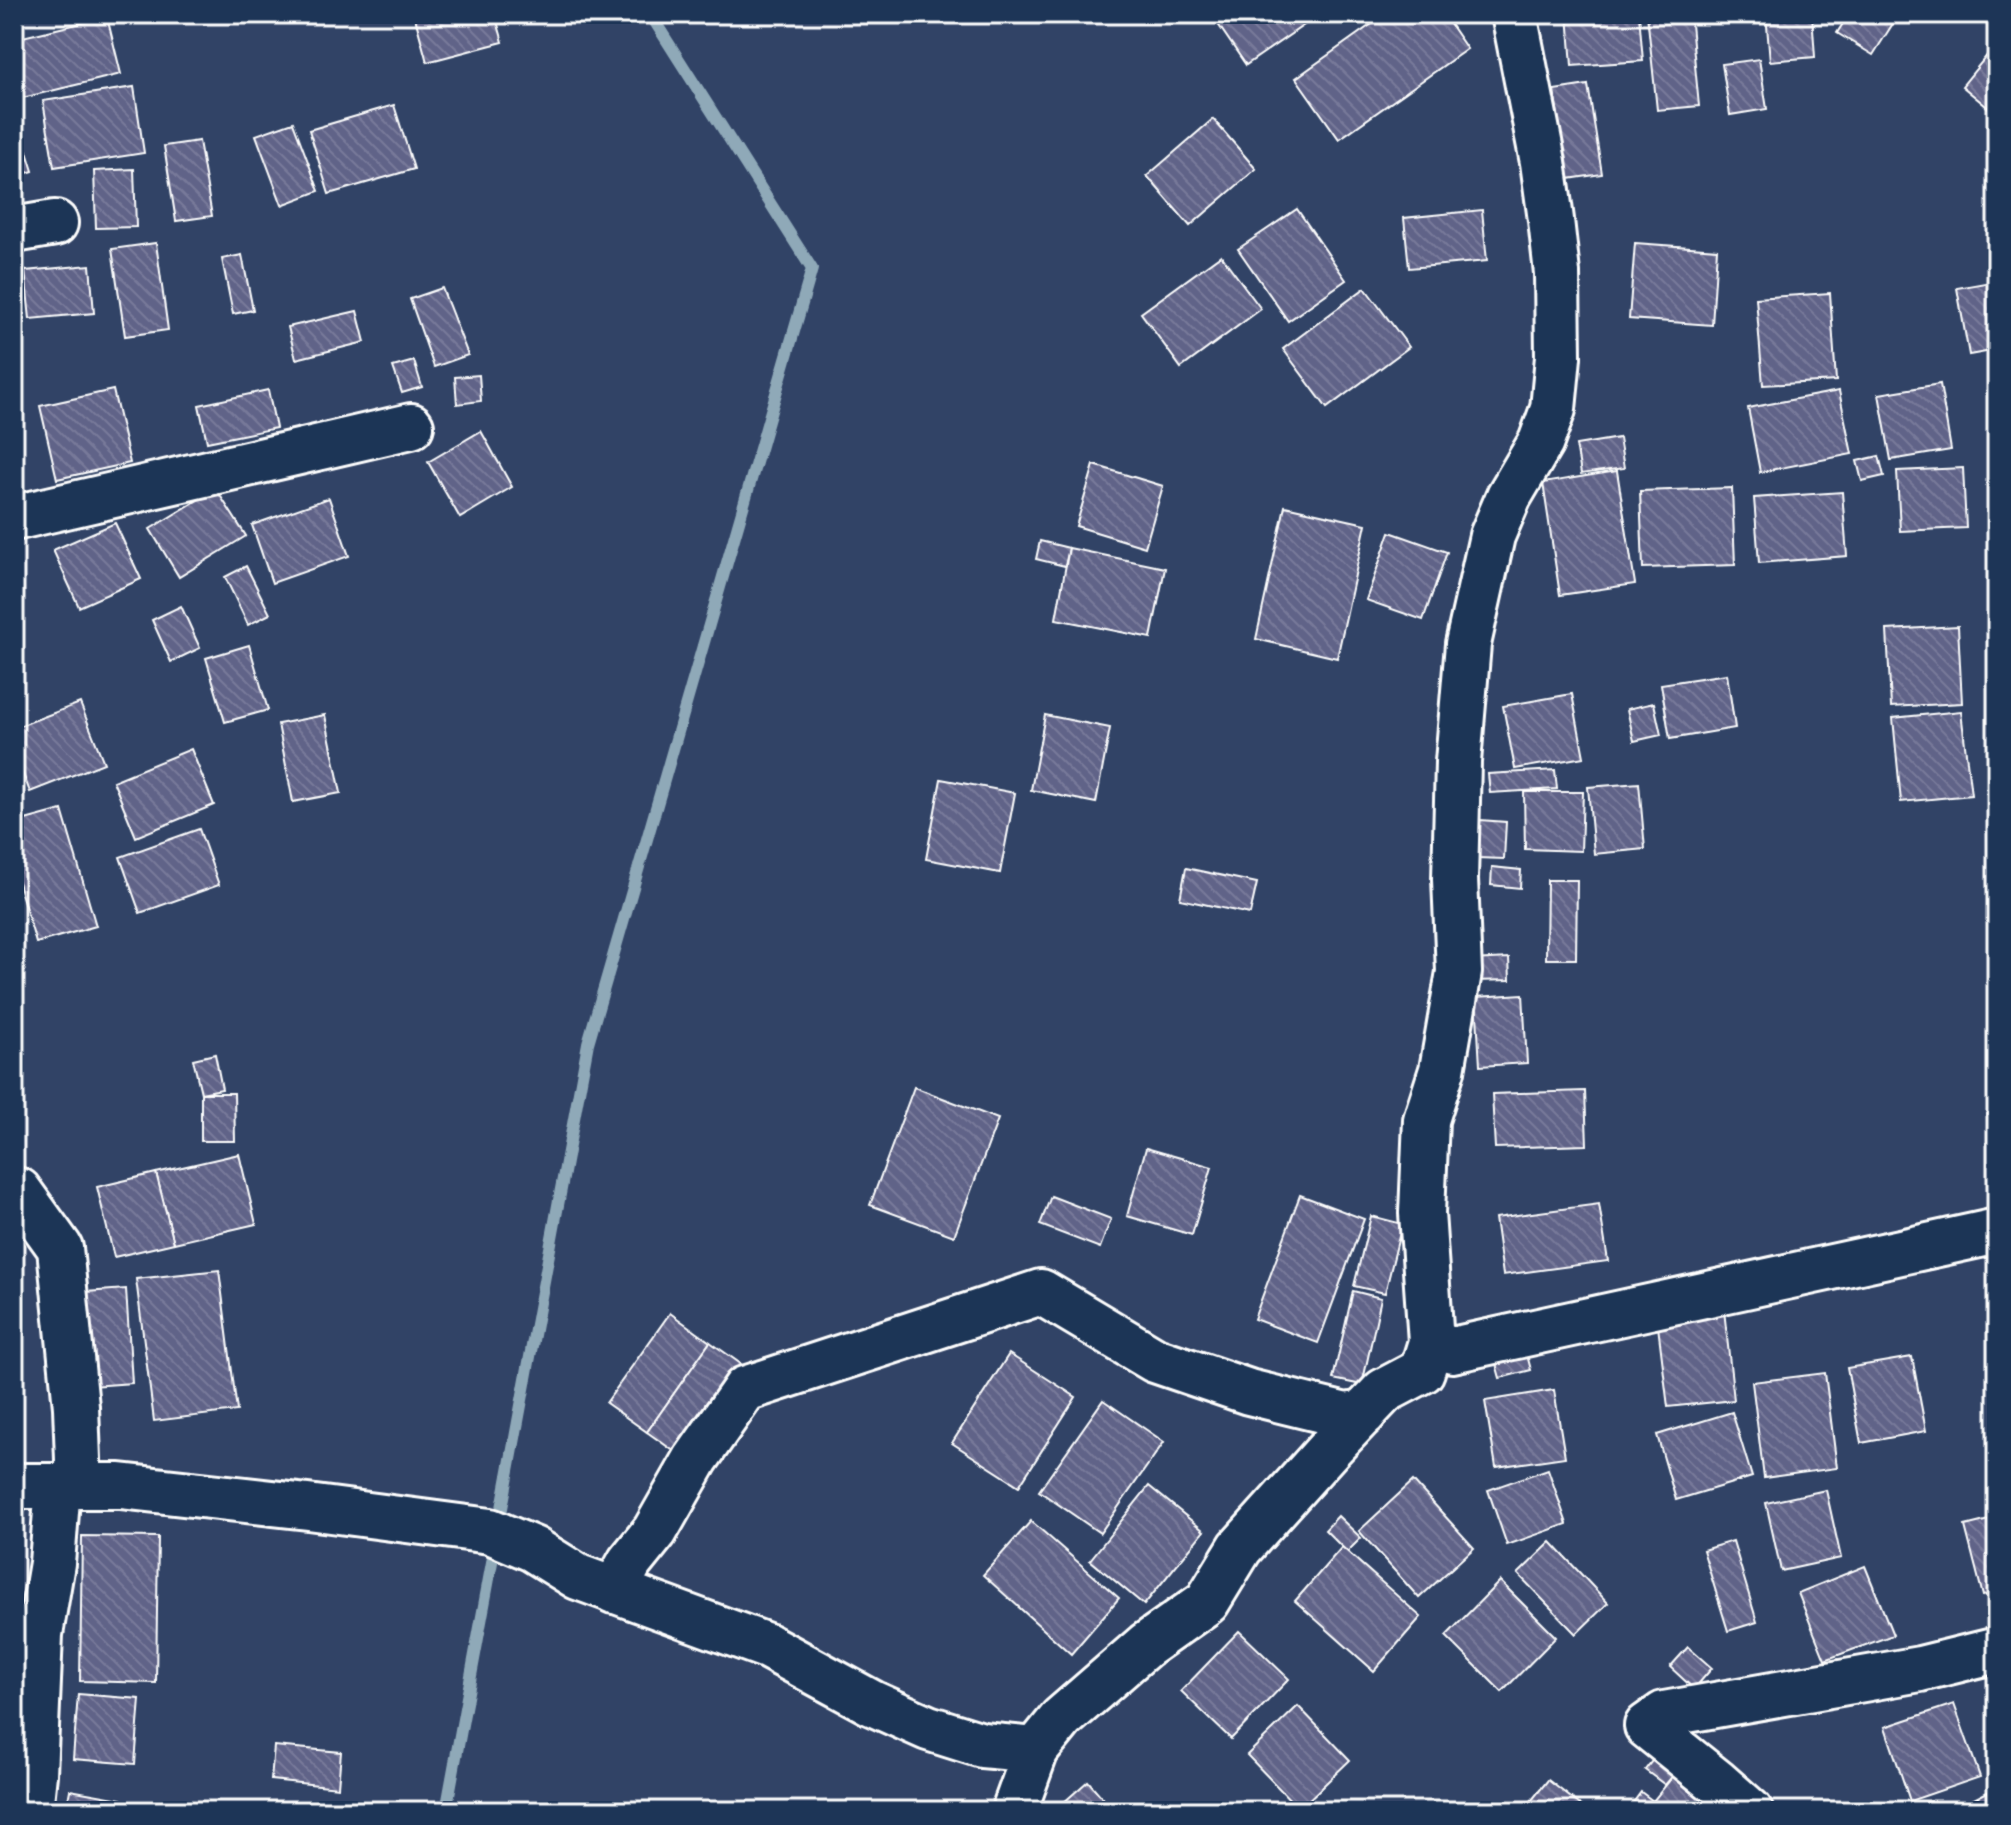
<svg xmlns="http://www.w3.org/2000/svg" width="2011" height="1825" viewBox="0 0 2011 1825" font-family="Sriracha,sans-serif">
<defs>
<pattern id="building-back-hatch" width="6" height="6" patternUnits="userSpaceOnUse" patternTransform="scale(2)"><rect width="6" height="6" fill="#606388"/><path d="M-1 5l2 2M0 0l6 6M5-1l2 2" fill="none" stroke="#787a9a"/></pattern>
</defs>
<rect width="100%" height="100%" fill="#314366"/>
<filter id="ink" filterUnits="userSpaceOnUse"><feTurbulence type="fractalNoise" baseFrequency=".0125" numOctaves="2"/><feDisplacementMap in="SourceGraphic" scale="16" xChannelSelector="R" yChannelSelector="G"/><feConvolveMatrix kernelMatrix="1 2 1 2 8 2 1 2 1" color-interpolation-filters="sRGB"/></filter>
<g filter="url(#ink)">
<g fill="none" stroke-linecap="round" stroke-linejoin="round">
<polyline stroke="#8fa9b8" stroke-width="12" points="446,1811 588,1043 812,269 650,14"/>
</g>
<g fill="url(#building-back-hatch)" stroke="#fff" stroke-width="2">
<polygon points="414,14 495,14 503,42 427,62"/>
<polygon points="1211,14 1320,14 1246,65"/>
<polygon points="1386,14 1443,14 1467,49 1339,139 1296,78"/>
<polygon points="1568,14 1639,14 1643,61 1572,66"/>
<polygon points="1647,14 1690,14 1699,106 1657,110"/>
<polygon points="1766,14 1812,14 1815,57 1770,61"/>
<polygon points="1849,14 1899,14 1873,55 1837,33"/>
<polygon points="107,17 121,74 14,100 14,39"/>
<polygon points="1997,43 1997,115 1962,86"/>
<polygon points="1759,59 1767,109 1730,115 1722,64"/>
<polygon points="1588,85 1602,174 1568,179 1554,90"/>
<polygon points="134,87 144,153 54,167 43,101"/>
<polygon points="394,105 414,169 329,194 309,130"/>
<polygon points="14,110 33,171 14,177"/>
<polygon points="1213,119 1256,169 1190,226 1147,176"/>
<polygon points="293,122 319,191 282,205 256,135"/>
<polygon points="199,141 212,216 176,221 164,146"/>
<polygon points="134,169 136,227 96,228 94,171"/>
<polygon points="1297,209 1346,280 1288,321 1238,249"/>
<polygon points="1482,210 1487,261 1409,268 1404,218"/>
<polygon points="156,243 168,330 125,336 112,249"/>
<polygon points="1635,243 1717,249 1712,325 1629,319"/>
<polygon points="242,255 253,310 233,314 222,259"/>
<polygon points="1221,255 1261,309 1181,368 1141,313"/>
<polygon points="90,265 94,313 30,319 25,271"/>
<polygon points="1997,281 1997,350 1969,355 1957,288"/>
<polygon points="442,288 468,355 434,367 410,299"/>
<polygon points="1365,288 1409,347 1327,408 1283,349"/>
<polygon points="1830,293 1836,381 1763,385 1756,298"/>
<polygon points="357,311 365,342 296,359 288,327"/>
<polygon points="414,361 422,387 402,393 393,367"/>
<polygon points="479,375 481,401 457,404 455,377"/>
<polygon points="1940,384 1951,450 1891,460 1879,394"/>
<polygon points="113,390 130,463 57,479 40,406"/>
<polygon points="268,390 276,428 207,442 199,405"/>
<polygon points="1839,391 1852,454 1760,472 1748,408"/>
<polygon points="481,431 512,487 460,518 428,462"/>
<polygon points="1619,438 1624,468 1581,474 1576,445"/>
<polygon points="1879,456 1884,476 1862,481 1857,461"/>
<polygon points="1094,465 1163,486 1145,547 1076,526"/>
<polygon points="1963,468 1966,528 1900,531 1897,471"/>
<polygon points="1617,471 1635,584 1560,595 1543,483"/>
<polygon points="1732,488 1735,565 1643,568 1640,491"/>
<polygon points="216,489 246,536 179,577 150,529"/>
<polygon points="1842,492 1847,556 1759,563 1754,498"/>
<polygon points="329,498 349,556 272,583 252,525"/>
<polygon points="1285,506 1366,524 1337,658 1256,639"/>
<polygon points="115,523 141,579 79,607 53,550"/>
<polygon points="1390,532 1447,552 1423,620 1366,600"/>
<polygon points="1040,541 1069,548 1065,566 1036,559"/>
<polygon points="1069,548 1165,568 1151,638 1056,619"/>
<polygon points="246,566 270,614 248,625 225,577"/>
<polygon points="181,606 200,648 171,662 152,620"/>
<polygon points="1958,626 1962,703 1891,707 1887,630"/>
<polygon points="249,645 268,710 225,722 206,658"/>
<polygon points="1727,674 1735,728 1670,739 1661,684"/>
<polygon points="1572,694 1584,757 1515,769 1503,706"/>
<polygon points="80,703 104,763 30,792 14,751 14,728"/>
<polygon points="1654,703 1661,735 1634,741 1627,709"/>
<polygon points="1961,711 1971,795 1901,802 1893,718"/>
<polygon points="325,715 341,793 293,802 278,724"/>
<polygon points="1045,715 1110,728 1096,803 1031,790"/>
<polygon points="191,749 214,805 136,837 113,781"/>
<polygon points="1555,770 1557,789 1490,793 1488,774"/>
<polygon points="941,779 1015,793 1000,873 926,859"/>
<polygon points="1639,783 1645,849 1594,854 1588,787"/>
<polygon points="1524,792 1583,792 1581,851 1525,849"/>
<polygon points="62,810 96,926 36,943 14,869 14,823"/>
<polygon points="1480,820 1506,822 1504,859 1477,858"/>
<polygon points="199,829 219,885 140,913 120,857"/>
<polygon points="1492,867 1521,870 1520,888 1491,885"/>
<polygon points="1186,868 1257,883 1250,914 1180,899"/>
<polygon points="1547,880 1577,880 1576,959 1546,959"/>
<polygon points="1509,958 1510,980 1474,981 1472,960"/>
<polygon points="1523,994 1527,1063 1480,1066 1476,997"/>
<polygon points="215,1054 222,1089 201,1093 193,1059"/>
<polygon points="914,1087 998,1119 954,1236 870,1205"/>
<polygon points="1585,1091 1587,1145 1495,1148 1492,1094"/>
<polygon points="201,1093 234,1093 235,1141 201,1141"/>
<polygon points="1146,1148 1212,1167 1192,1235 1127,1216"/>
<polygon points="239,1154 256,1224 174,1243 156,1173"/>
<polygon points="156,1173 174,1243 114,1257 97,1187"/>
<polygon points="1300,1195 1364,1219 1318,1343 1254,1319"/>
<polygon points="1051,1196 1111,1219 1100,1248 1040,1225"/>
<polygon points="1599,1204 1608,1261 1503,1275 1495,1218"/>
<polygon points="1371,1216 1402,1224 1385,1293 1354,1286"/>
<polygon points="219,1270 237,1411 154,1421 136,1279"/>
<polygon points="126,1289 132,1383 92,1386 86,1292"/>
<polygon points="1353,1291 1381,1298 1362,1385 1333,1379"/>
<polygon points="1724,1310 1734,1400 1668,1407 1657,1318"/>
<polygon points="670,1313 710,1342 647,1432 606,1403"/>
<polygon points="710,1342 748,1369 685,1459 647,1432"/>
<polygon points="1526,1351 1531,1370 1500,1378 1495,1360"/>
<polygon points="1009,1354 1076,1397 1019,1486 952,1443"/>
<polygon points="1912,1357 1926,1431 1861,1443 1847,1368"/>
<polygon points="1825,1373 1837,1468 1764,1478 1752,1382"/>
<polygon points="1554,1390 1565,1457 1496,1467 1485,1401"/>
<polygon points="1103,1400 1164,1442 1100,1533 1039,1491"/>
<polygon points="1732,1412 1752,1477 1676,1500 1657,1435"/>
<polygon points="1548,1469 1567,1524 1507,1545 1488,1490"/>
<polygon points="1413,1481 1474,1548 1419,1598 1359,1531"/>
<polygon points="1149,1486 1204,1531 1144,1605 1090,1560"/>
<polygon points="1826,1490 1841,1558 1781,1571 1766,1503"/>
<polygon points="1338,1516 1361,1538 1347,1552 1325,1530"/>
<polygon points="1997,1518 1997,1592 1983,1596 1965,1526"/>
<polygon points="1031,1521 1119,1598 1071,1654 983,1575"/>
<polygon points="82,1536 158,1537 156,1683 80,1681"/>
<polygon points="1733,1541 1757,1622 1728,1631 1703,1550"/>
<polygon points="1551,1542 1608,1603 1576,1634 1518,1574"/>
<polygon points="1342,1547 1421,1617 1374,1671 1295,1601"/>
<polygon points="1865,1566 1893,1635 1825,1660 1798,1593"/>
<polygon points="1500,1581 1556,1637 1502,1692 1446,1636"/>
<polygon points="1239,1631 1289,1679 1231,1739 1181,1691"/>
<polygon points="1688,1647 1712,1668 1694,1689 1670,1667"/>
<polygon points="78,1694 140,1699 135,1764 73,1759"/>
<polygon points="1954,1704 1980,1777 1910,1801 1885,1727"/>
<polygon points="1298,1706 1350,1760 1299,1809 1247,1755"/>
<polygon points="274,1746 341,1752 338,1787 271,1780"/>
<polygon points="1662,1748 1683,1764 1665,1785 1645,1770"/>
<polygon points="1683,1764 1716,1791 1701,1811 1667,1811 1653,1801"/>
<polygon points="1548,1780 1588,1811 1523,1811"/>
<polygon points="1088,1781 1114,1811 1054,1811"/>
<polygon points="1997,1787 1997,1811 1951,1811"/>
<polygon points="70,1790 121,1799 119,1811 66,1811"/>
<polygon points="1641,1792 1653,1801 1667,1811 1627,1811"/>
</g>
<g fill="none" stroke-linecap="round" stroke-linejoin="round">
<g stroke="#fff" stroke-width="50">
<g id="minor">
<polyline points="14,230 55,223"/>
<polyline points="14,518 411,426"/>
<polyline points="14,1189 19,1191 60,1248 76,1407 79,1486"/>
<polyline points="1431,1342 1452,1350 1997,1231"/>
<polyline points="14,1486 120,1486 308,1507 490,1531 533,1549 578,1577 767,1646 872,1703 928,1728 982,1745 1036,1750"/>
<polyline points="614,1591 630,1562 655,1531 696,1459 745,1389 1041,1292 1155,1360 1249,1392 1346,1416 1364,1413"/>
<polyline points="30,1811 34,1774 40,1634 52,1563 58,1486"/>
<polyline points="1014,1811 1036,1750 1062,1718 1146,1645 1207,1602 1240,1548 1330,1448 1384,1391 1422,1371 1431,1342 1422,1213 1426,1120 1442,1070 1459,972 1455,879 1458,762 1468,644 1492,536 1509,496 1541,442 1553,409 1558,357 1557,273 1551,220 1543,162 1514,14"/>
<polyline points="1750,1811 1717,1782 1647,1726 1664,1714 1920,1669 1997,1650"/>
</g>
</g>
<use href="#minor" stroke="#1d3557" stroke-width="44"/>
</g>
</g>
<rect width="2011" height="1825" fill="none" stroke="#1d3557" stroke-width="48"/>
<rect x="24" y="24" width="1963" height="1777" fill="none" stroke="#fff" stroke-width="3" filter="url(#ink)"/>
</svg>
